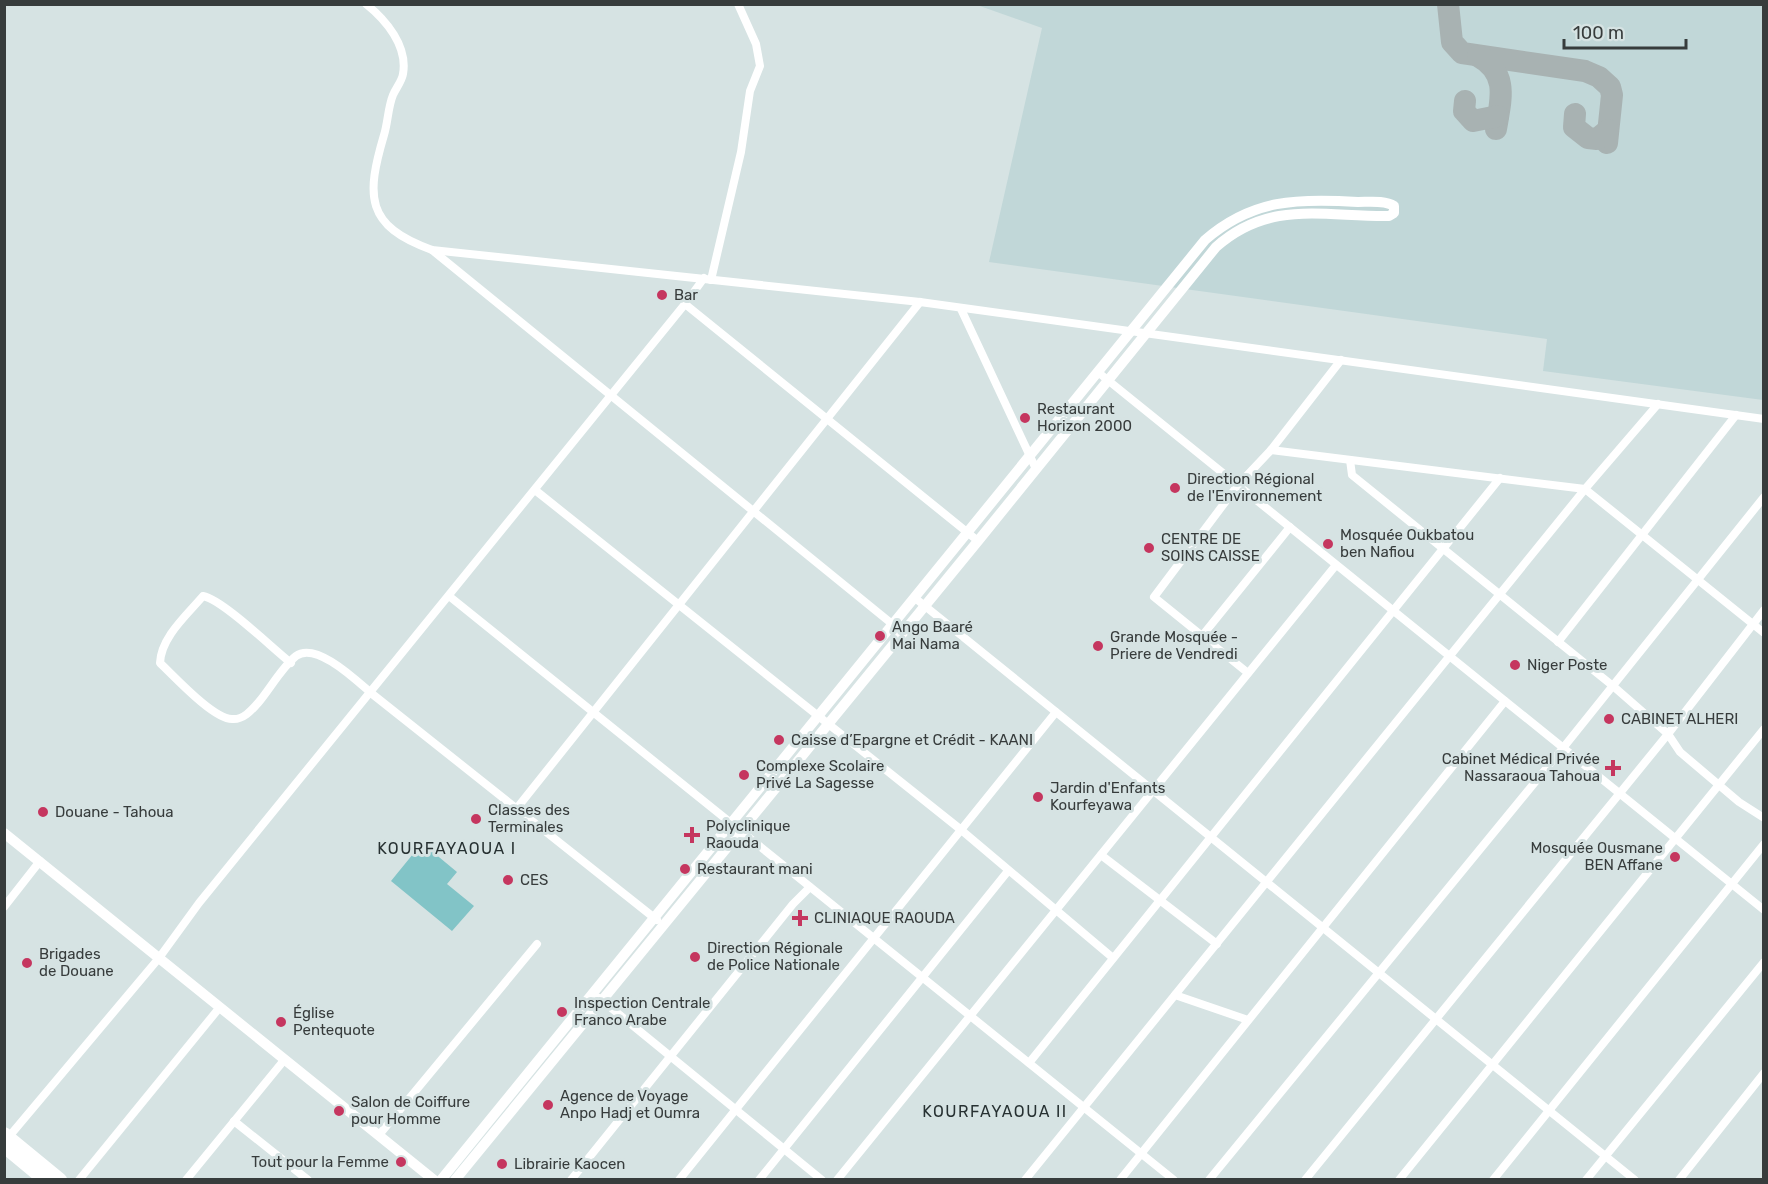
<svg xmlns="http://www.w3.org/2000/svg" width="1768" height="1184" viewBox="0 0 1768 1184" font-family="Rubik,sans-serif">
<rect width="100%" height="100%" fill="#d6e3e3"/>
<polygon fill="#c1d7d8" points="977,5 1763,5 1763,400 1543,371 1547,339 989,262 1042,28"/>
<polygon fill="#82c4c7" points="422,843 457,872 447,884 474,906 452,931 391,881"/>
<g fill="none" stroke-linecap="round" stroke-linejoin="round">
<g stroke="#a8b2b2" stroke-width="22">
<polyline points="1448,4 1452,42 1462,53 1585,71 1599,77 1610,87 1612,95 1607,143"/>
<path d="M 1478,56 C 1509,73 1501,99 1496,129"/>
<polyline points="1465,101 1464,111 1473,121 1498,116"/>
<polyline points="1575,114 1574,127 1588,138 1597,139 1608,130"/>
</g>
<g stroke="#fff" stroke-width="8">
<path d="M 366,4 C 386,20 408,46 403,74 C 402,81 396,88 393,95 C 388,107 388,122 384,135 C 366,196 365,226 432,250 L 920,302 L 1764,419"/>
<polyline points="432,250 902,632"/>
<polyline points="704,278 685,304 978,541"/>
<polyline points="711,280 741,152 750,91 760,66 756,44 738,4"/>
<polyline points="961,309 1036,469"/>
<polyline points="1099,373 1764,910"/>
<polyline points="1271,450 1585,489 1764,633"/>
<polyline points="1350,460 1352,475 1613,686 1668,734 1680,752 1739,802 1764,818"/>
<polyline points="535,490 960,829 1113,958"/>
<polyline points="449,596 1174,1180"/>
<polyline points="915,598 1635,1180"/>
<polyline points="1202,636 1290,527"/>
<polyline points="1558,642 1736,415"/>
<path d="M 291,663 C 272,648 223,600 203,596 C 187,615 161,637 160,663 C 174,676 213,719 232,719 C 243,720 251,711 258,703 C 270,689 282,667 296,656 C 316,641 357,681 371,693 L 657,920"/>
<polyline points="1248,673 1154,597 1238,485 1271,450 1341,360"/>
<polyline points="517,808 920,302"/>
<polyline points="1101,855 1217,944"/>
<polyline points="4,907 40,861"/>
<polyline points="1175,995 1248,1020"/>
<polyline points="599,998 822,1180"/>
<polyline points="1029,1063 1500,478"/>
<polyline points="234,1121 308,1180"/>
<polyline points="379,1135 537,944"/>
<polyline points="7,1139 159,958 199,903 685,304"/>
<polyline points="79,1180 220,1007"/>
<polyline points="186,1180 285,1059"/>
<polyline points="571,1180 793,904 810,887"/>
<polyline points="679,1180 1056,712"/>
<polyline points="759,1180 1008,871"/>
<polyline points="837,1180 1336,565"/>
<polyline points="1025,1180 1585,489 1658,404"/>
<polyline points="1120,1180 1505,701"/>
<polyline points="1209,1180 1563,748 1764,497"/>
<polyline points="1305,1180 1668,734 1764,610"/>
<polyline points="1399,1180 1764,729"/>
<polyline points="1493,1180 1764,844"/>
<polyline points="1586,1180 1764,962"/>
<polyline points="1679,1180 1764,1073"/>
</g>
<g stroke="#fff" stroke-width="10">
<polyline points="4,833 434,1180"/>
<path d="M 441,1180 L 1205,240 C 1252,199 1298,198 1358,202 C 1369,202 1385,200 1394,206 L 1394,213 L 1389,216 C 1324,217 1270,199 1216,247 L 978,541 L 455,1180"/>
</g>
<g stroke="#fff" stroke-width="14">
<polyline points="4,1134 60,1180"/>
<polyline points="4,1146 45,1180"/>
</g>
</g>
<g fill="#c5365f" stroke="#d6e3e3" stroke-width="2">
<circle cx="662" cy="295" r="6"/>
<circle cx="1025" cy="418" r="6"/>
<circle cx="1175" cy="488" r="6"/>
<circle cx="1328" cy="544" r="6"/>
<circle cx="1149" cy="548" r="6"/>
<circle cx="880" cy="636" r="6"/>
<circle cx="1098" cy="646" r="6"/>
<circle cx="1515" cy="665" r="6"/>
<circle cx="1609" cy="719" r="6"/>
<circle cx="779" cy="740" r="6"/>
<path d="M1610 759h6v6h6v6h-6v6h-6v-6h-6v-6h6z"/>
<circle cx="744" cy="775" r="6"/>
<circle cx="1038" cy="797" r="6"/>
<circle cx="43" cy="812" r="6"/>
<circle cx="476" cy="819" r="6"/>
<path d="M689 826h6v6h6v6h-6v6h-6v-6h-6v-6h6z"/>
<circle cx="1675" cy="857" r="6"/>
<circle cx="685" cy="869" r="6"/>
<circle cx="508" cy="880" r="6"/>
<path d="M797 909h6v6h6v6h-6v6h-6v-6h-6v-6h6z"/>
<circle cx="695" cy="957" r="6"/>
<circle cx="27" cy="963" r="6"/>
<circle cx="562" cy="1012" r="6"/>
<circle cx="281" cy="1022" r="6"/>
<circle cx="548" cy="1105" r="6"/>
<circle cx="339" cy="1111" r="6"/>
<circle cx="401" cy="1162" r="6"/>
<circle cx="502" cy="1164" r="6"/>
</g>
<g text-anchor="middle" stroke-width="6" stroke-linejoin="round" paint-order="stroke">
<g font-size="15" fill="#373c3c" stroke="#d6e3e3" text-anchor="start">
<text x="674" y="300">Bar</text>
<text x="1037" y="414">Restaurant<tspan x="1037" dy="17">Horizon 2000</tspan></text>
<text x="1187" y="484">Direction Régional<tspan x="1187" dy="17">de l'Environnement</tspan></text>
<text x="1340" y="540">Mosquée Oukbatou<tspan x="1340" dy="17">ben Nafiou</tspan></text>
<text x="1161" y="544">CENTRE DE<tspan x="1161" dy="17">SOINS CAISSE</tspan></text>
<text x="892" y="632">Ango Baaré<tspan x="892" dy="17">Mai Nama</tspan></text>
<text x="1110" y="642">Grande Mosquée -<tspan x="1110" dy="17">Priere de Vendredi</tspan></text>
<text x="1527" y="670">Niger Poste</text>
<text x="1621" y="724">CABINET ALHERI</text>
<text x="791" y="745">Caisse d’Epargne et Crédit - KAANI</text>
<text x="1600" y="764" text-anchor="end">Cabinet Médical Privée<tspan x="1600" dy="17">Nassaraoua Tahoua</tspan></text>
<text x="756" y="771">Complexe Scolaire<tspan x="756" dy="17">Privé La Sagesse</tspan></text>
<text x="1050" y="793">Jardin d'Enfants<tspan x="1050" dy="17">Kourfeyawa</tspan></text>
<text x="488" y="815">Classes des<tspan x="488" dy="17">Terminales</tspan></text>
<text x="55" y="817">Douane - Tahoua</text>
<text x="706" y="831">Polyclinique<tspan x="706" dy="17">Raouda</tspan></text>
<text x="1663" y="853" text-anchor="end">Mosquée Ousmane<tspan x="1663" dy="17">BEN Affane</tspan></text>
<text x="697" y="874">Restaurant mani</text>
<text x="520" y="885">CES</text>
<text x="814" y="923">CLINIAQUE RAOUDA</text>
<text x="707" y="953">Direction Régionale<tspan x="707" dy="17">de Police Nationale</tspan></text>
<text x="39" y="959">Brigades<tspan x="39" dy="17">de Douane</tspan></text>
<text x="574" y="1008">Inspection Centrale<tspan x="574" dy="17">Franco Arabe</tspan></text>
<text x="293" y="1018">Église<tspan x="293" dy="17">Pentequote</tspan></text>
<text x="560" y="1101">Agence de Voyage<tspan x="560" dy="17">Anpo Hadj et Oumra</tspan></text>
<text x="351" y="1107">Salon de Coiffure<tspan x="351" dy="17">pour Homme</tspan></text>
<text x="389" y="1167" text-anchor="end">Tout pour la Femme</text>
<text x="514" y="1169">Librairie Kaocen</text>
</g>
<g font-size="16" letter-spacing="1.5" fill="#273132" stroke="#d6e3e3">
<text x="447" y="854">KOURFAYAOUA I</text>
<text x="995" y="1117">KOURFAYAOUA II</text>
</g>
</g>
<rect width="1768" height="1184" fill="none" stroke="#373c3c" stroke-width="12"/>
<path d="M1564 39v9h122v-9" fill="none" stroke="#373c3c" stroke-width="3"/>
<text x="1573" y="39" font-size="18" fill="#373c3c" stroke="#d6e3e3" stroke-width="4.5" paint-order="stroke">100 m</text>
</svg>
